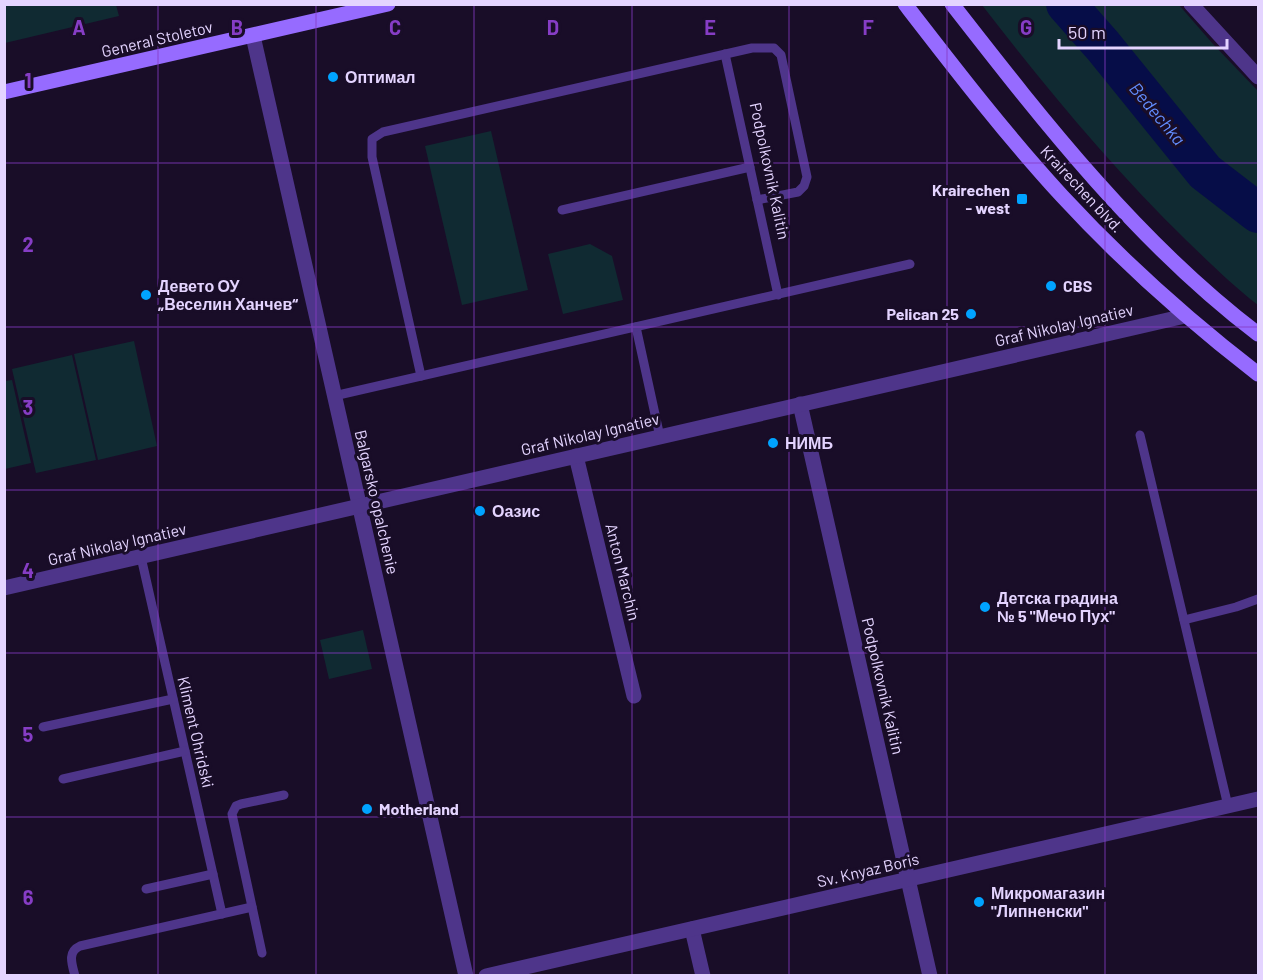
<svg xmlns="http://www.w3.org/2000/svg" width="1263" height="980" viewBox="0 0 1263 980" font-family="Barlow,sans-serif">
<rect width="100%" height="100%" fill="#190d28"/>
<g fill="#102a32">
<polygon points="4,5 116,5 119,16 5,43"/>
<path d="M 982,5 L 1179,5 L 1213,44 L 1258,91 L 1258,305 C 1233,286 1210,263 1187,241 C 1112,168 1045,87 982,5 Z"/>
<polygon points="491,131 528,290 462,305 425,146"/>
<polygon points="590,244 612,256 623,300 563,314 548,254"/>
<polygon points="134,341 157,446 98,460 74,354"/>
<polygon points="72,355 96,460 36,473 12,369"/>
<polygon points="12,380 31,463 5,469 5,381"/>
<polygon points="363,630 372,669 329,679 320,640"/>
</g>
<g fill="none" stroke-linecap="round" stroke-linejoin="round">
<polyline stroke="#060d48" stroke-width="40" points="1066,4 1103,46 1205,172 1258,213"/>
<g stroke="#4e358a" stroke-width="9">
<polyline points="725,54 778,295"/>
<polyline points="562,210 750,167"/>
<polyline points="636,327 660,437"/>
<polyline points="421,376 372,157 372,139 383,132 752,48 774,48 781,55 807,177 804,186 798,192 757,200"/>
<polyline points="334,396 910,264"/>
<polyline points="1140,435 1228,806"/>
<polyline points="141,557 222,914"/>
<polyline points="1184,620 1236,607 1258,599"/>
<polyline points="43,727 173,699"/>
<polyline points="63,779 185,751"/>
<polyline points="146,889 213,874"/>
<polyline points="262,953 232,814 236,806 241,804 284,795"/>
<path d="M 75,976 C 72,964 67,952 80,946 L 252,907"/>
</g>
<g stroke="#4e358a" stroke-width="15">
<polyline points="1191,4 1258,77"/>
<polyline points="253,36 466,976"/>
<polyline points="800,404 930,976"/>
<polyline points="576,456 634,696"/>
<polyline points="4,588 1185,316"/>
<polyline points="692,929 703,976"/>
<polyline points="486,976 1258,799"/>
</g>
<g stroke="#966bff" stroke-width="15">
<path d="M 905,4 C 956,70 1006,135 1062,196 C 1122,261 1188,320 1258,374"/>
<path d="M 952,4 C 1044,122 1138,243 1258,334"/>
<polyline points="4,92 388,4"/>
</g>
</g>
<path fill="none" stroke="#863dc5" stroke-width="1.5" stroke-opacity="0.55" d="M 158,4 L 158,976M 316,4 L 316,976M 474,4 L 474,976M 632,4 L 632,976M 789,4 L 789,976M 947,4 L 947,976M 1105,4 L 1105,976M 4,163 L 1258,163M 4,327 L 1258,327M 4,490 L 1258,490M 4,653 L 1258,653M 4,817 L 1258,817"/>
<g fill="#00a3ff" stroke="#190d28" stroke-width="2">
<circle cx="333" cy="77" r="6"/>
<rect x="1016" y="193" width="12" height="12" rx="3"/>
<circle cx="1051" cy="286" r="6"/>
<circle cx="146" cy="295" r="6"/>
<circle cx="971" cy="314" r="6"/>
<circle cx="773" cy="443" r="6"/>
<circle cx="480" cy="511" r="6"/>
<circle cx="985" cy="607" r="6"/>
<circle cx="367" cy="809" r="6"/>
<circle cx="979" cy="902" r="6"/>
</g>
<g text-anchor="middle" stroke-width="6" stroke-linejoin="round" paint-order="stroke">
<g font-size="16" fill="#e4d4ff" stroke="#190d28">
<text transform="translate(157 39) rotate(-13)" y="6">General Stoletov</text>
<text transform="translate(770 171) rotate(78)" y="6">Podpolkovnik Kalitin</text>
<text transform="translate(1082 189) rotate(47)" y="6">Krairechen blvd.</text>
<text transform="translate(1064 325) rotate(-13)" y="6">Graf Nikolay Ignatiev</text>
<text transform="translate(590 434) rotate(-13)" y="6">Graf Nikolay Ignatiev</text>
<text transform="translate(377 502) rotate(77)" y="6">Balgarsko opalchenie</text>
<text transform="translate(117 544) rotate(-13)" y="6">Graf Nikolay Ignatiev</text>
<text transform="translate(623 572) rotate(76)" y="6">Anton Marchin</text>
<text transform="translate(883 686) rotate(77)" y="6">Podpolkovnik Kalitin</text>
<text transform="translate(196 732) rotate(77)" y="6">Kliment Ohridski</text>
<text transform="translate(868 870) rotate(-13)" y="6">Sv. Knyaz Boris</text>
</g>
<g font-size="16" font-weight="bold" fill="#e4d4ff" stroke="#190d28" text-anchor="start">
<text x="345" y="83">Оптимал</text>
<text x="1010" y="196" text-anchor="end">Krairechen<tspan x="1010" dy="18">- west</tspan></text>
<text x="158" y="292">Девето ОУ<tspan x="158" dy="18">„Веселин Ханчев“</tspan></text>
<text x="1063" y="292">CBS</text>
<text x="959" y="320" text-anchor="end">Pelican 25</text>
<text x="785" y="449">НИМБ</text>
<text x="492" y="517">Оазис</text>
<text x="997" y="604">Детска градина<tspan x="997" dy="18">№ 5 "Мечо Пух"</tspan></text>
<text x="379" y="815">Motherland</text>
<text x="991" y="899">Микромагазин<tspan x="991" dy="18">"Липненски"</tspan></text>
</g>
<g font-size="18" font-style="italic" fill="#628dff" stroke="#190d28">
<text transform="translate(1157 114) rotate(50)" y="6">Bedechka</text>
</g>
</g>
<g font-size="20" text-anchor="middle" font-weight="bold" fill="#863dc5" stroke="#190d28" stroke-width="6" stroke-linejoin="round" paint-order="stroke">
<text x="79" y="35">A</text>
<text x="237" y="35">B</text>
<text x="395" y="35">C</text>
<text x="553" y="35">D</text>
<text x="710" y="35">E</text>
<text x="868" y="35">F</text>
<text x="1026" y="35">G</text>
<text x="28" y="88">1</text>
<text x="28" y="252">2</text>
<text x="28" y="415">3</text>
<text x="28" y="578">4</text>
<text x="28" y="742">5</text>
<text x="28" y="905">6</text>
</g>
<rect width="1263" height="980" fill="none" stroke="#e4d4ff" stroke-width="12"/>
<path d="M1059 39v9h168v-9" fill="none" stroke="#e4d4ff" stroke-width="3"/>
<text x="1068" y="39" font-size="18" fill="#e4d4ff" stroke="#190d28" stroke-width="4.5" paint-order="stroke">50 m</text>
</svg>
